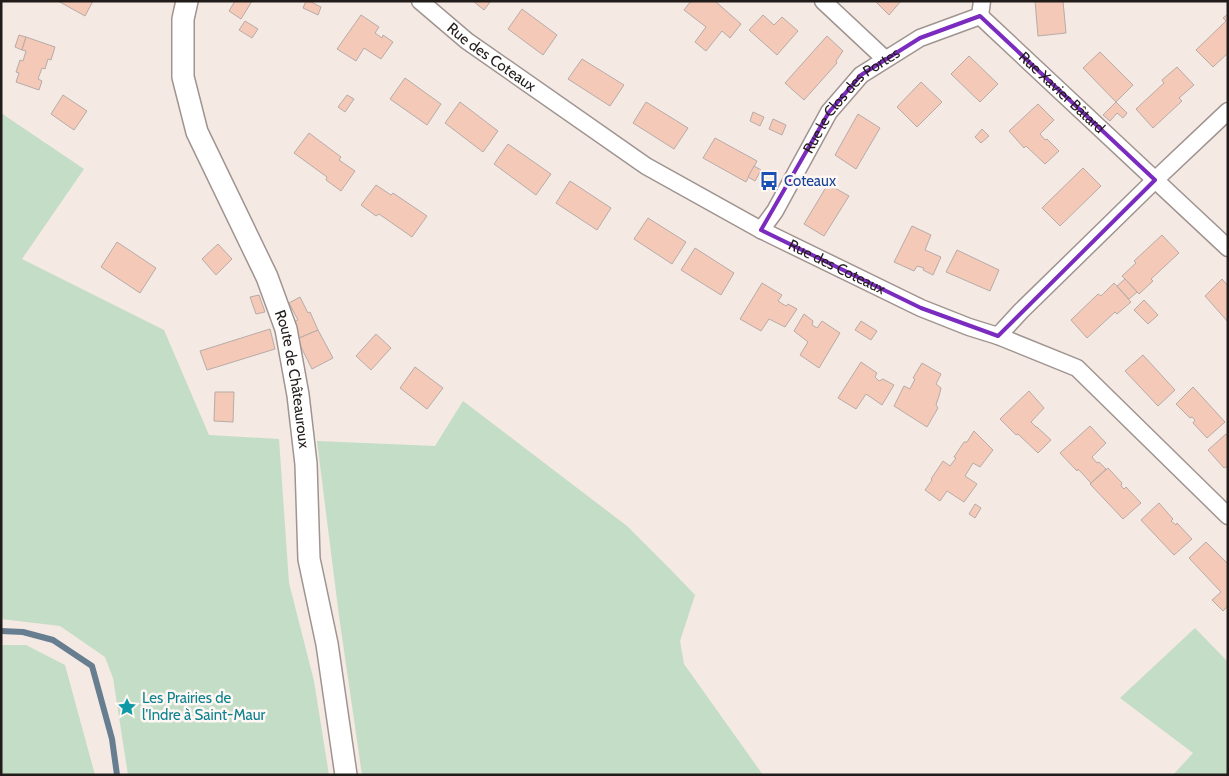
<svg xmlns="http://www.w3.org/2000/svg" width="1229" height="776" viewBox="0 0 1229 776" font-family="Cabin,sans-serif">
<rect width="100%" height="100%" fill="#f5e9e4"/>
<g fill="#c3ddc6">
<polygon points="1,113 84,169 22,259 164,330 209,435 279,439 289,583 314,681 329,775 128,775 113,678 105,657 60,626 1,619"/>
<polygon points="463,401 627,526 672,571 695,595 680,641 684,664 763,775 362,775 339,616 317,441 435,446"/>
<polygon points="1195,628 1228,662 1228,775 1173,775 1193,753 1120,698"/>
<polygon points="1,645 26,645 65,665 95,775 1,775"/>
</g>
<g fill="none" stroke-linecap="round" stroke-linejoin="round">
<polyline stroke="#677d90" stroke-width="6" points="1,631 23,632 53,640 92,666 112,739 117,775"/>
</g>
<g fill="#f5c9b8" stroke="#b7aba7">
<polygon points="58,1 93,1 85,16"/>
<polygon points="235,1 252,1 241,19 229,11"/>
<polygon points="306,1 309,1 321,7 318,15 303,8"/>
<polygon points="473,1 491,1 484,10"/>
<polygon points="691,1 715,1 741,24 730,38 722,31 706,51 695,42 706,27 684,10"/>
<polygon points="875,1 901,1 889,15"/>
<polygon points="1035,1 1063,1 1066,33 1038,36"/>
<polygon points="522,9 557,35 543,55 508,29"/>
<polygon points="1228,14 1228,53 1213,67 1196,50 1226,21 1223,18"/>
<polygon points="361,15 379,27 375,33 382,38 383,35 393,42 381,59 364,48 356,61 337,49"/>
<polygon points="763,15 774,25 782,17 798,31 777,55 749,30"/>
<polygon points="245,21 258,29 252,38 239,30"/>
<polygon points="19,35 26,37 22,50 15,47"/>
<polygon points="827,36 843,51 836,61 837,63 804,100 785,83"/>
<polygon points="26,37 55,47 51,60 48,59 45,69 42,68 38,79 42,81 39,90 16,82 19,73 16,72 20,60 23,61 26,51 22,50"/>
<polygon points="1100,52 1133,85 1116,102 1083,68"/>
<polygon points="969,56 998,84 980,102 951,74"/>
<polygon points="582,59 624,85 610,106 568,79"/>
<polygon points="1177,67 1194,85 1179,98 1182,101 1153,128 1136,109 1164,83 1162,80"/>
<polygon points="405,78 441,104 427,125 390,99"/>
<polygon points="921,82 942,102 917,127 897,107"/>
<polygon points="63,95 87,111 74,130 51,114"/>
<polygon points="347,95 354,99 345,112 338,107"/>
<polygon points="460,102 498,131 483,152 445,123"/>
<polygon points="646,102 688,128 674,149 633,123"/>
<polygon points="1116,102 1127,113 1123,118 1117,113 1110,121 1103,115"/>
<polygon points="1038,104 1054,120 1040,134 1045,140 1047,139 1059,151 1045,164 1026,146 1024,148 1009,131"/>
<polygon points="753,112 764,117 760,126 750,121"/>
<polygon points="858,114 880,128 856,169 835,155"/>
<polygon points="773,119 786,125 782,135 769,129"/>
<polygon points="982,129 989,136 981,143 975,137"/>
<polygon points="309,133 341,157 339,160 355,171 341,191 326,180 327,177 294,153"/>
<polygon points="715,138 757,161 746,182 703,158"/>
<polygon points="508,144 551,174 536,195 494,164"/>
<polygon points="754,166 761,170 755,181 748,177"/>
<polygon points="1083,168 1101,186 1060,226 1042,208"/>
<polygon points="570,181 611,208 597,230 556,203"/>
<polygon points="828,184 849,196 824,236 804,224"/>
<polygon points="376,185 391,195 393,193 427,216 412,237 379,214 376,216 361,205"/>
<polygon points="648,218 686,242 672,264 634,239"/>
<polygon points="912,226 931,235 925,250 941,257 933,275 923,270 924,268 917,266 914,271 894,262"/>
<polygon points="1162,235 1179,253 1151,279 1153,281 1139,294 1122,276 1136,263 1134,261"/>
<polygon points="117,242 156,268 140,293 101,267"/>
<polygon points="218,244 232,259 216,275 202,259"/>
<polygon points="695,248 734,273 721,295 681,270"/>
<polygon points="957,250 999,270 990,291 946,272"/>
<polygon points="1125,279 1137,292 1129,299 1117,286"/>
<polygon points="1222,279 1228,286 1228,322 1205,296"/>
<polygon points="762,283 782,295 778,301 786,306 788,304 797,309 785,327 769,319 761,331 740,319"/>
<polygon points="1114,283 1131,302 1117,314 1115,312 1087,338 1071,320 1098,294 1101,296"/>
<polygon points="259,295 265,312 256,314 250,297"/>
<polygon points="300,297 308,313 310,312 318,330 297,339 294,322 298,320 289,303"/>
<polygon points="1144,300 1158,315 1148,324 1134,310"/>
<polygon points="804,314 813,321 812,325 817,328 822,321 840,333 819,368 800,355 808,342 794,331"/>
<polygon points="861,321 877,331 871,340 855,330"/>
<polygon points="270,329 275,349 207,370 200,351"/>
<polygon points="318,330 333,358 312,369 297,339"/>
<polygon points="376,334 391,348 371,370 356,356"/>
<polygon points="1143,355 1175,390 1158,406 1125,371"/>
<polygon points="861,362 877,373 875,377 879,381 883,379 894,385 882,405 866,394 856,409 838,398"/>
<polygon points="922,363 941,374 936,384 941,388 939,396 936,405 938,408 927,427 894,406 904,386 910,389 915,379 913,378"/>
<polygon points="415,367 443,388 427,409 400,388"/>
<polygon points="1193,387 1225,422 1207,438 1193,423 1195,420 1192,417 1190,418 1176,404"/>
<polygon points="1029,391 1044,408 1031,422 1036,427 1037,427 1051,440 1038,453 1018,434 1016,435 1000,419"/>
<polygon points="215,392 234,392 233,422 214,421"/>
<polygon points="1090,426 1106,443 1092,457 1097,463 1099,462 1106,469 1091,483 1078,469 1077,471 1060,453"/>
<polygon points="974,431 993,450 980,467 973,463 965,476 977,484 964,502 947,491 940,501 925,490 932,480 931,479 943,461 950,466 956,458 954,457 964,442 967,442"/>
<polygon points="1226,434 1228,436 1228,468 1226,467 1224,468 1208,450"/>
<polygon points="1108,468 1122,483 1121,486 1124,489 1126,487 1141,503 1123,519 1090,484"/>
<polygon points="1159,503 1173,519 1171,521 1176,525 1177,523 1192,539 1174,555 1141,520"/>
<polygon points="975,504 981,508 975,518 969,514"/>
<polygon points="1206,542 1228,564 1228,606 1223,611 1212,600 1221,592 1189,558"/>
</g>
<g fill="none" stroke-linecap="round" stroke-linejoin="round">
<g stroke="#a09490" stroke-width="19">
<g id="minor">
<path id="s1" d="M 420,1 L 467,41 L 646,166 L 761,230 L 921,308 L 969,327 L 998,336 L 1021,311 L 1155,180 L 1228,111"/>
<polyline points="823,1 885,59"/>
<path id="s2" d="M 980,16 L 1228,248"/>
<polyline points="980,16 982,1"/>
<path id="s3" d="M 761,230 L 775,211 L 829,112 L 861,75 L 920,38 L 980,16"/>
<polyline points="998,336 1077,368 1228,516"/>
</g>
</g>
<g stroke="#a09490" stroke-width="24">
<g id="tertiary">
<path id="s4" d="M 187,1 L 183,19 L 183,77 L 197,132 L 267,277 L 286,329 L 298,395 L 306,464 L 309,559 L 327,644 L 346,775"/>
</g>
</g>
<use href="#minor" stroke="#fff" stroke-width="16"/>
<use href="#tertiary" stroke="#fff" stroke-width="21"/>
</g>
<path fill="none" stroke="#7b2cbf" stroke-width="4" stroke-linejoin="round" d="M 980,16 L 1155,180 L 998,336 L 921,308 L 761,230 L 829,112 L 861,75 L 920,38 Z"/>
<defs>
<g id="bus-bare" transform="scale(1.5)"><path d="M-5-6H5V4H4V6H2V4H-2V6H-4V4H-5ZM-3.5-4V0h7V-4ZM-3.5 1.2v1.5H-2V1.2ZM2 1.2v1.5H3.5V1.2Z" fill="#1a4fb4" stroke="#fff7f4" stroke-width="2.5" paint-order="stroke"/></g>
<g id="sight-bare" transform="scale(1.5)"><path d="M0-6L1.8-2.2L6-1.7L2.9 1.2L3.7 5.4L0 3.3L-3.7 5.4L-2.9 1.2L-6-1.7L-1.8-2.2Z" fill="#0f9aa8" stroke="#fff7f4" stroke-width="2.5" paint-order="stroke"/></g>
</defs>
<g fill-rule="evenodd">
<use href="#bus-bare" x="769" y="181"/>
<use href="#sight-bare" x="127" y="707"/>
</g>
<g text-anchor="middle" stroke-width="5" stroke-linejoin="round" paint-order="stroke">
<g font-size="15" fill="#211c1a" stroke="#fff7f4">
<text dy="5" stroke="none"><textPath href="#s1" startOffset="91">Rue des Coteaux</textPath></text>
<text dy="5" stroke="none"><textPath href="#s2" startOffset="112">Rue Xavier Bâtard</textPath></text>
<text dy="5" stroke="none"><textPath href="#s3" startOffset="160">Rue le Clos des Portes</textPath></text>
<text dy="5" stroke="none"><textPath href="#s1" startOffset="496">Rue des Coteaux</textPath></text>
<text dy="5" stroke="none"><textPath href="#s4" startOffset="400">Route de Châteauroux</textPath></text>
</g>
<g font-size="15" fill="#164399" stroke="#fff7f4" text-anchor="start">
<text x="784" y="186">Coteaux</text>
</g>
<g font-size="15" fill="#0d838f" stroke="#fff7f4" text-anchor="start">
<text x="142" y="703">Les Prairies de<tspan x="142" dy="17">l'Indre à Saint-Maur</tspan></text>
</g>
</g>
<rect width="1229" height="776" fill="none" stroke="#211c1a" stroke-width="5"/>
</svg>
